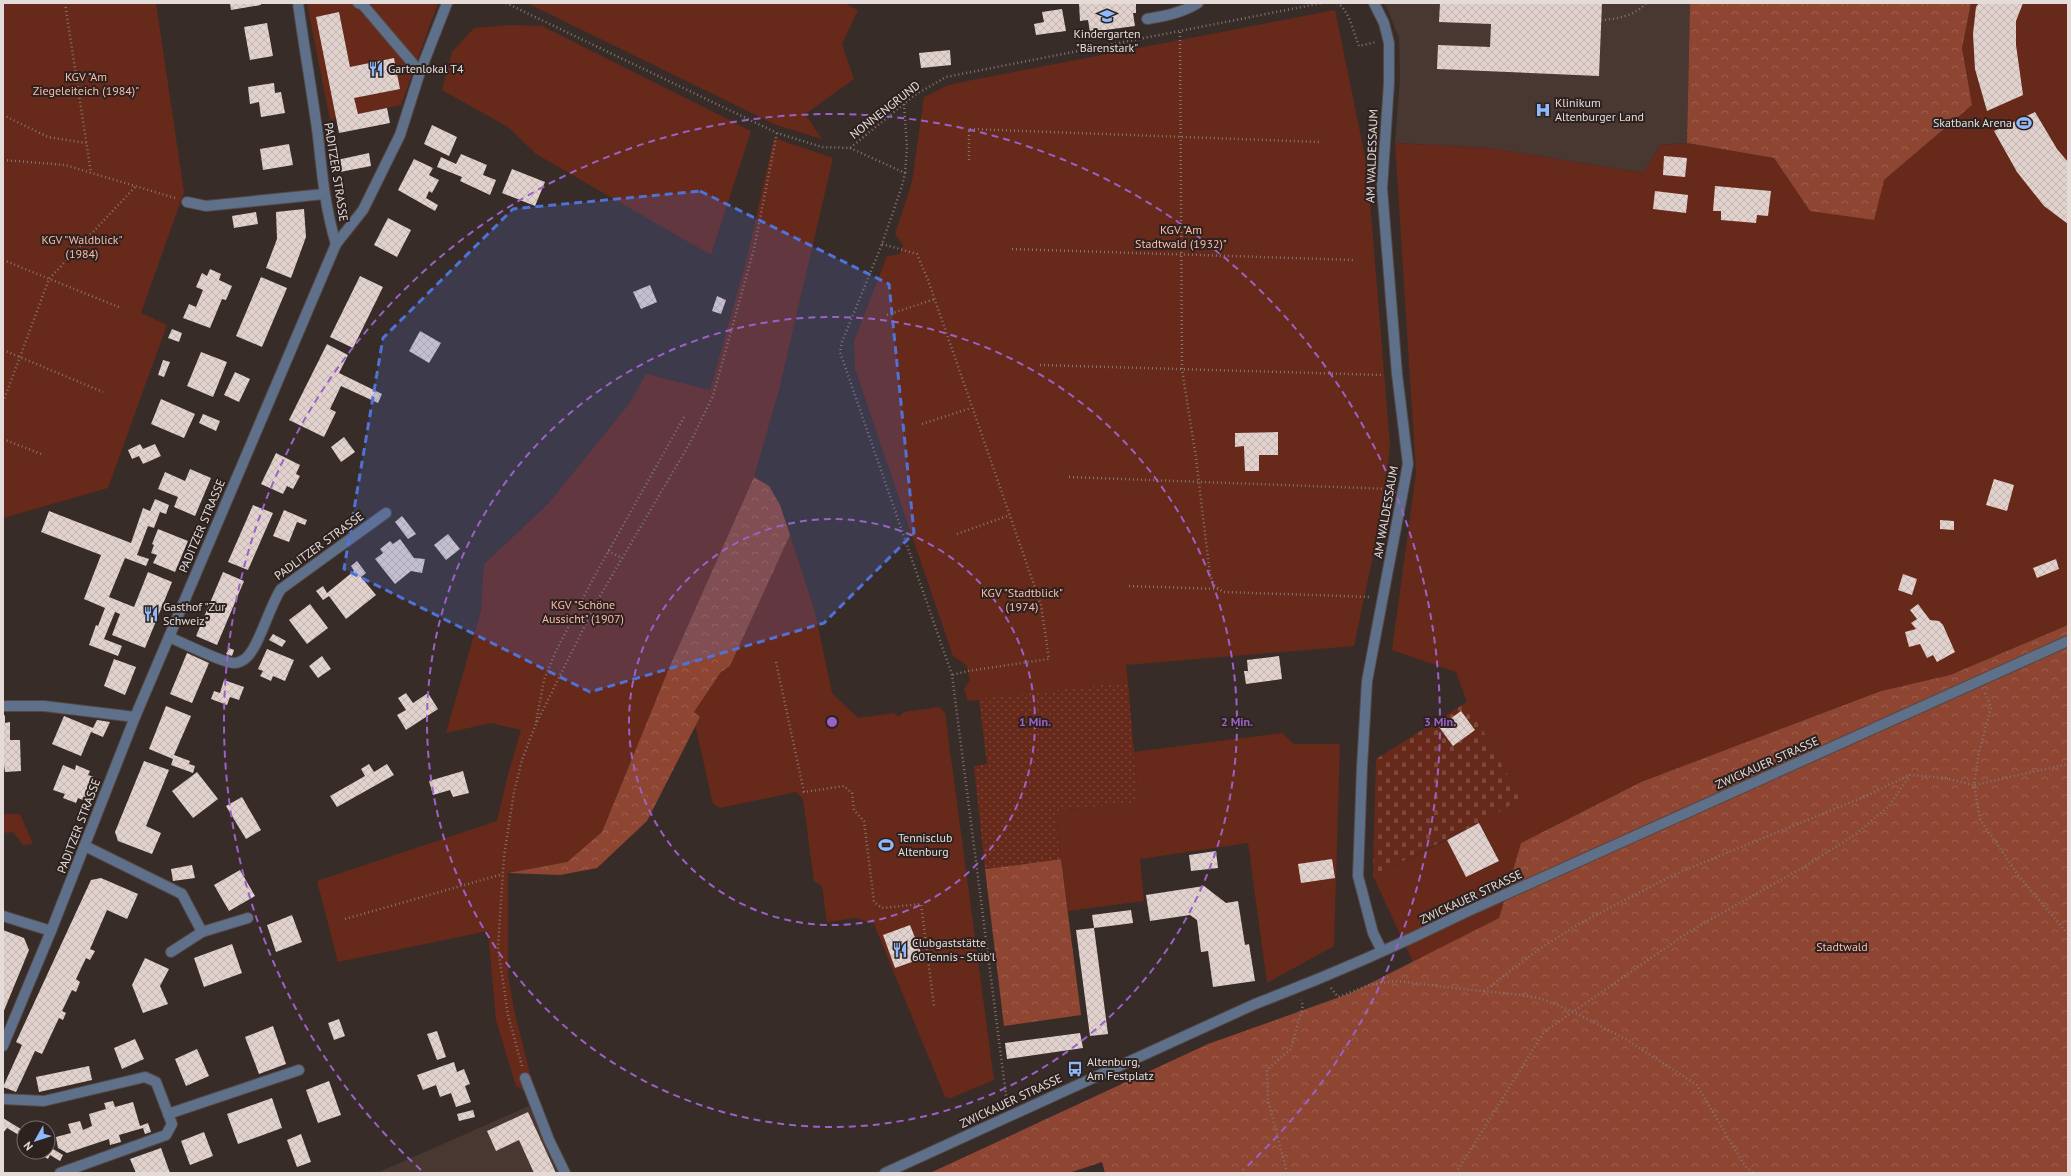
<svg xmlns="http://www.w3.org/2000/svg" width="2071" height="1176" viewBox="0 0 2071 1176" font-family="'PT Sans',sans-serif">
<defs>
<pattern id="forest-crowns" width="20" height="18" patternUnits="userSpaceOnUse"><rect width="20" height="18" fill="#8e4532"/><path d="M2 6a3 3 0 1 1 6 0M12 15a3 3 0 1 1 6 0" fill="none" stroke="#9e5f4f"/></pattern>
<pattern id="cemetery-stones" width="16" height="16" patternUnits="userSpaceOnUse"><rect width="16" height="16" fill="#672919"/><path d="M2 7V4a2 2 0 0 1 4 0v3zM10 15v-3a2 2 0 0 1 4 0v3z" fill="#7d473a"/></pattern>
<pattern id="park-dots" width="8" height="8" patternUnits="userSpaceOnUse"><rect width="8" height="8" fill="#672919"/><path d="M2 2h.1M6 6h.1" fill="none" stroke="#7d473a" stroke-width="1.8" stroke-linecap="round"/></pattern>
<pattern id="building-cross-hatch" width="8" height="8" patternUnits="userSpaceOnUse"><rect width="8" height="8" fill="#e2d2cd"/><path d="M0 0l8 8M0 8l8-8" fill="none" stroke="#c3b5b1"/></pattern>
</defs>
<rect width="100%" height="100%" fill="#382c28"/>
<g fill="#493731">
<polygon points="1383,3 1690,3 1687,143 1660,145 1644,173 1489,148 1395,143 1400,77 1399,38 1387,8"/>
<polygon points="529,1106 560,1173 377,1173"/>
</g>
<g fill="#672919">
<polygon points="3,3 156,3 184,192 141,313 167,325 108,488 3,518"/>
<polygon points="307,3 438,3 401,105 330,120"/>
<polygon points="527,3 844,3 858,10 842,44 854,79 805,114 822,139 776,125"/>
<polygon points="1971,3 2068,3 2068,625 1950,675 1881,691 1641,782 1521,843 1499,918 1413,962 1373,876 1447,840 1466,877 1499,861 1479,823 1521,799 1467,702 1456,672 1392,650 1416,473 1395,143 1489,148 1644,173 1660,145 1687,143 1774,158 1810,211 1884,180 1972,105 1962,48"/>
<polygon points="1335,10 1367,166 1390,444 1384,503 1354,646 1126,665 1128,682 968,701 964,690 970,680 966,665 953,656 855,369 854,341 887,256 900,254 903,245 895,234 912,182 924,97 949,85 967,81"/>
<polygon points="511,25 542,26 751,131 711,255 536,154 508,127 442,90 452,52 474,28"/>
<polygon points="774,138 833,158 779,390 754,477 669,668 602,832 567,862 508,873 508,976 515,1014 536,1097 516,1086 496,1020 488,931 338,962 317,881 497,821 507,778 521,730 491,723 446,733 481,611 484,564 547,505 629,404 646,374 710,390 747,258"/>
<polygon points="790,535 815,612 832,693 858,718 894,713 899,717 904,712 939,707 945,713 994,1080 951,1098 945,1097 874,924 856,918 827,922 822,886 814,881 803,799 796,792 720,808 713,804 695,724 700,717 694,712 721,672 730,666"/>
<polygon points="1282,733 1294,744 1340,744 1334,946 1267,983 1248,843 1140,859 1144,901 1068,911 1055,811 1138,802 1134,752"/>
<polygon points="3,814 20,814 33,844 23,845 13,832 3,833"/>
</g>
<g fill="url(#forest-crowns)">
<polygon points="1690,3 1971,3 1962,48 1972,105 1884,180 1874,220 1810,211 1774,158 1687,143"/>
<polygon points="754,477 769,486 780,505 790,535 730,666 721,672 694,712 700,717 647,821 597,868 560,875 508,873 567,862 602,832 669,668"/>
<polygon points="2068,625 2068,1173 1105,1173 1102,1162 1069,1173 930,1173 1208,1044 1351,993 1499,918 1521,843 1641,782 1881,691 1950,675"/>
<polygon points="1061,859 1081,1015 1004,1026 985,869"/>
</g>
<polygon fill="url(#cemetery-stones)" points="1467,702 1521,799 1479,823 1373,876 1376,759"/>
<polygon fill="url(#park-dots)" points="1128,682 1138,802 1055,811 1061,859 985,869 974,766 987,764 979,699"/>
<g fill="url(#building-cross-hatch)">
<polygon points="230,3 261,3 261,5 231,10"/>
<polygon points="1079,3 1136,3 1136,13 1133,13 1135,26 1090,32 1088,20 1080,21"/>
<polygon points="1440,3 1602,3 1599,76 1437,69 1438,45 1490,47 1491,24 1439,22"/>
<polygon points="1979,3 2023,3 2016,21 2016,45 2023,95 1987,111 1975,69 1973,34 1976,7"/>
<polygon points="1062,9 1066,31 1036,35 1034,24 1044,22 1042,12"/>
<polygon points="339,12 350,67 394,58 400,89 354,98 358,114 387,108 390,123 339,133 316,17"/>
<polygon points="267,23 273,56 250,60 244,27"/>
<polygon points="950,50 951,65 921,68 919,53"/>
<polygon points="274,83 275,93 281,92 285,113 261,117 259,102 250,104 248,87"/>
<polygon points="2035,112 2057,149 2068,162 2068,224 2044,206 2017,172 1994,131"/>
<polygon points="432,125 457,137 449,156 424,144"/>
<polygon points="289,144 293,165 263,170 260,149"/>
<polygon points="369,153 371,166 340,172 337,160"/>
<polygon points="461,154 487,165 483,175 496,180 490,195 460,181 462,177 437,167 441,157 456,164"/>
<polygon points="1664,156 1687,158 1685,177 1663,175"/>
<polygon points="414,159 433,168 429,175 439,180 432,193 429,191 426,198 438,205 435,211 398,190"/>
<polygon points="512,169 545,182 535,206 502,193"/>
<polygon points="1715,186 1771,191 1768,216 1757,215 1756,223 1721,220 1721,211 1713,211"/>
<polygon points="1655,191 1688,195 1686,213 1653,209"/>
<polygon points="304,209 306,237 291,278 266,268 277,239 276,212"/>
<polygon points="256,212 258,224 234,228 232,216"/>
<polygon points="388,218 411,230 397,257 374,245"/>
<polygon points="210,269 221,274 219,280 232,286 226,300 222,299 210,328 183,318 189,304 196,307 203,290 196,287 202,273 207,276"/>
<polygon points="360,276 383,287 353,348 330,337"/>
<polygon points="261,277 287,288 262,347 236,336"/>
<polygon points="650,285 657,302 641,309 633,292"/>
<polygon points="717,296 726,300 721,314 712,311"/>
<polygon points="172,329 182,333 179,342 168,338"/>
<polygon points="420,331 441,343 429,363 409,351"/>
<polygon points="327,344 348,355 339,373 382,394 378,403 341,386 330,409 336,412 324,437 289,420"/>
<polygon points="201,352 227,362 213,397 187,386"/>
<polygon points="163,360 170,362 164,377 158,375"/>
<polygon points="235,372 250,379 239,402 224,395"/>
<polygon points="161,399 195,414 184,438 151,424"/>
<polygon points="203,414 220,421 216,431 199,423"/>
<polygon points="1278,432 1278,455 1259,455 1259,471 1245,471 1244,446 1235,447 1235,433"/>
<polygon points="344,437 355,452 341,462 331,447"/>
<polygon points="140,444 143,449 155,444 161,456 143,464 139,456 132,459 128,450"/>
<polygon points="276,453 300,465 296,474 300,476 293,489 287,486 283,494 261,484"/>
<polygon points="190,469 211,478 195,516 174,507 178,497 158,489 165,472 185,481"/>
<polygon points="1994,479 2014,485 2007,511 1986,505"/>
<polygon points="155,499 169,505 166,514 160,512 154,528 148,526 137,555 149,559 146,566 125,558 109,597 134,607 148,572 172,582 145,648 112,635 120,614 115,612 104,639 122,646 118,656 89,645 96,625 98,626 105,608 84,599 101,555 41,532 49,511 131,543 143,508 150,511"/>
<polygon points="253,505 273,513 248,570 228,562"/>
<polygon points="284,510 307,520 305,525 297,522 289,542 273,536"/>
<polygon points="402,516 416,534 408,539 395,522"/>
<polygon points="1940,520 1954,521 1954,530 1940,529"/>
<polygon points="158,529 188,541 175,572 153,563 157,555 151,553 154,545 152,544"/>
<polygon points="448,534 460,549 446,560 434,545"/>
<polygon points="400,539 414,558 425,559 422,573 411,571 395,584 375,559 383,553 380,549 390,541 393,544"/>
<polygon points="2056,559 2059,569 2037,578 2033,568"/>
<polygon points="357,561 366,573 361,577 376,595 346,619 329,596 323,600 316,591 323,586 327,593 354,571 351,566"/>
<polygon points="223,572 244,581 217,645 196,636"/>
<polygon points="1903,574 1917,579 1912,595 1898,590"/>
<polygon points="310,604 328,628 307,644 289,620"/>
<polygon points="1918,604 1930,620 1939,621 1943,625 1955,652 1937,662 1933,655 1927,658 1920,644 1909,647 1905,632 1916,629 1911,623 1917,619 1910,610"/>
<polygon points="273,634 286,641 282,647 269,640"/>
<polygon points="229,648 234,650 232,656 226,654"/>
<polygon points="267,649 294,660 285,681 273,676 271,681 260,676 263,671 258,669"/>
<polygon points="187,653 209,663 192,703 170,694"/>
<polygon points="322,656 331,669 318,678 309,666"/>
<polygon points="1279,656 1282,679 1246,684 1244,671 1248,671 1247,660"/>
<polygon points="114,659 136,667 125,695 104,686"/>
<polygon points="224,680 244,687 239,700 230,697 227,705 211,699 214,691 220,693"/>
<polygon points="406,693 413,703 428,693 438,709 406,730 397,715 406,710 398,698"/>
<polygon points="166,706 191,716 174,755 190,761 189,764 195,766 193,773 171,765 173,759 149,749"/>
<polygon points="1461,711 1475,730 1453,746 1439,727"/>
<polygon points="5,715 5,723 10,722 10,740 20,740 21,771 5,772 3,757 3,716"/>
<polygon points="64,716 93,728 97,720 110,722 103,737 91,732 81,756 52,744"/>
<polygon points="144,761 169,770 146,826 161,833 152,854 118,841 115,832"/>
<polygon points="369,764 374,772 387,764 394,775 337,807 330,796 365,776 361,769"/>
<polygon points="63,765 75,770 76,765 90,771 88,775 94,777 85,801 78,798 76,803 63,798 65,794 53,790"/>
<polygon points="463,771 469,793 453,797 450,790 433,795 429,781"/>
<polygon points="197,772 218,799 193,818 172,791"/>
<polygon points="242,797 261,830 246,839 226,806"/>
<polygon points="1479,823 1499,861 1466,877 1447,840"/>
<polygon points="1216,851 1218,868 1191,871 1189,855"/>
<polygon points="1332,859 1335,878 1301,883 1298,864"/>
<polygon points="192,865 195,878 173,881 171,869"/>
<polygon points="240,870 255,896 229,911 214,885"/>
<polygon points="101,878 138,894 127,919 107,910 90,949 95,951 90,960 86,958 76,979 80,982 76,992 72,990 62,1011 66,1013 63,1020 59,1018 42,1054 35,1051 16,1092 3,1087 22,1045 16,1042 91,880"/>
<polygon points="1204,886 1226,903 1238,901 1245,945 1249,944 1255,981 1213,987 1208,951 1201,952 1197,920 1190,915 1150,921 1146,895"/>
<polygon points="1131,910 1133,923 1094,928 1092,915"/>
<polygon points="292,915 302,942 276,952 267,925"/>
<polygon points="910,925 923,958 895,968 883,935"/>
<polygon points="1094,928 1108,1034 1090,1036 1076,930"/>
<polygon points="3,930 24,938 29,950 3,1013"/>
<polygon points="232,944 242,973 204,987 194,958"/>
<polygon points="145,958 169,969 160,986 168,1004 143,1013 132,985"/>
<polygon points="339,1019 345,1036 334,1040 328,1023"/>
<polygon points="273,1026 286,1064 259,1074 245,1037"/>
<polygon points="437,1031 446,1057 437,1060 427,1034"/>
<polygon points="1080,1033 1083,1048 1007,1059 1005,1043"/>
<polygon points="135,1039 144,1059 122,1069 114,1048"/>
<polygon points="197,1049 209,1076 186,1086 175,1059"/>
<polygon points="454,1062 457,1072 464,1069 470,1084 465,1086 471,1102 456,1107 451,1093 440,1097 436,1085 423,1090 417,1075"/>
<polygon points="89,1066 92,1080 39,1092 36,1077"/>
<polygon points="329,1081 341,1115 318,1123 306,1090"/>
<polygon points="272,1098 282,1128 238,1144 227,1114"/>
<polygon points="113,1101 115,1107 133,1102 140,1126 148,1123 151,1132 145,1134 143,1128 119,1135 121,1142 110,1145 109,1139 67,1153 58,1148 56,1137 71,1133 68,1124 80,1121 83,1130 92,1126 89,1114 106,1109 104,1103"/>
<polygon points="473,1110 475,1117 459,1121 457,1114"/>
<polygon points="528,1112 556,1173 534,1173 519,1140 496,1151 487,1131"/>
<polygon points="3,1118 24,1131 24,1138 7,1128 3,1133"/>
<polygon points="204,1132 213,1156 190,1165 181,1141"/>
<polygon points="301,1134 311,1162 297,1167 287,1140"/>
<polygon points="48,1146 63,1155 60,1161 50,1155 48,1159 36,1152 48,1152"/>
<polygon points="161,1148 170,1173 136,1173 130,1159"/>
</g>
<g fill="none" stroke-linecap="round" stroke-linejoin="round">
<g stroke="#544844" stroke-width="12">
<g id="minor">
<path d="M 298,3 C 304,47 312,91 318,136 C 322,173 325,208 336,244"/>
<polyline points="358,3 363,5 420,72"/>
<polyline points="1374,3 1384,23 1389,43 1389,83 1382,188 1397,374 1408,464 1367,681 1362,767 1358,876 1373,933 1382,951"/>
<path d="M 1147,19 C 1165,16 1182,13 1198,3"/>
<polyline points="187,202 206,206 324,194"/>
<path d="M 169,637 C 181,642 225,664 235,663 C 238,663 244,660 246,658 C 259,647 269,607 281,589 L 386,513"/>
<polyline points="3,706 44,706 135,717"/>
<polyline points="85,846 182,894 202,932 248,918"/>
<polyline points="3,916 51,931"/>
<polyline points="171,952 202,932"/>
<polyline points="3,1046 51,931 135,717 336,244 363,210 400,135 420,72 447,3"/>
<polyline points="525,1078 549,1140 565,1173"/>
<polyline points="3,1099 44,1101 145,1077 156,1082 172,1124 166,1135 60,1173"/>
<polyline points="168,1114 299,1070"/>
<path d="M 885,1173 L 1255,1004 C 1326,977 1395,947 1464,913 L 2068,641"/>
</g>
</g>
<g stroke="#827774" stroke-width="2.5" stroke-dasharray="1 3" stroke-linecap="butt">
<polyline points="65,3 91,173"/>
<polyline points="506,3 777,133 822,147 850,148 915,95 946,77 1322,3"/>
<path d="M 1337,3 C 1349,9 1354,34 1359,46 L 1376,42"/>
<path d="M 1601,20 C 1617,19 1635,16 1646,3"/>
<polyline points="1180,32 1182,369 1196,458 1210,575 1214,585 1223,592 1371,597"/>
<polyline points="904,104 907,147 905,173"/>
<polyline points="3,115 48,137 86,143"/>
<polyline points="850,148 905,173 902,186 882,244 842,342 840,352 952,675 1007,1103"/>
<polyline points="3,160 65,165 175,198"/>
<polyline points="969,160 969,129 1319,142"/>
<polyline points="882,244 917,254 928,280 1041,605 1049,659 968,671 952,675"/>
<polyline points="1012,249 1354,260"/>
<polyline points="3,260 121,308"/>
<polyline points="887,315 935,299"/>
<polyline points="3,350 103,392"/>
<polyline points="1040,365 1384,375"/>
<polyline points="3,402 49,279 136,186"/>
<polyline points="922,424 971,408"/>
<polyline points="3,439 41,454"/>
<polyline points="1069,477 1390,489"/>
<polyline points="957,534 1010,515"/>
<polyline points="608,551 622,558"/>
<polyline points="1129,586 1218,589"/>
<polyline points="776,662 804,792 844,786 852,793 854,810 864,821 874,902 882,908 921,904 934,1006"/>
<polyline points="1985,693 1991,707 1979,752 1974,785 2068,764"/>
<polyline points="536,722 544,680 555,653 594,577 684,417"/>
<polyline points="345,919 503,874"/>
<polyline points="1331,988 1338,997 1372,984 1398,981 1444,987 1522,995 1542,999 1574,1012 1627,1040 1697,1085 1745,1166 1753,1173"/>
<polyline points="1484,991 1538,950 1577,925 1673,875 1866,796 1909,775"/>
<polyline points="522,1066 508,1015 498,948 504,856 514,792 522,760 535,726 597,601 690,443 713,396 754,249 777,133"/>
<polyline points="1287,1173 1268,1100 1267,1070 1291,1049 1303,1005 1301,1000"/>
<polyline points="1456,1173 1544,1032 1690,931 1804,867 1856,834 1889,806 1910,775 1944,778 1974,785 1980,819 2018,875 2068,934"/>
</g>
<use href="#minor" stroke="#5f708b" stroke-width="10"/>
</g>
<path fill="#4f72d8" fill-opacity="0.2" stroke="#4f72d8" stroke-width="3" stroke-dasharray="8 5" stroke-linejoin="round" d="M 700,191 L 889,284 L 914,533 L 824,623 L 590,692 L 344,569 L 383,338 L 513,209 Z"/>
<g fill="none" stroke="#9b61c7" stroke-width="2" stroke-dasharray="7 5">
<circle cx="832" cy="722" r="203"/>
<circle cx="832" cy="722" r="405"/>
<path d="M421 1170A608 608 0 1 1 1243 1170"/>
</g>
<defs>
<g id="school-bare" transform="scale(1.2)"><path d="M0-5L7-2L0 1L-7-2ZM-4 1L0 2.5L4 1V4Q0 6-4 4Z" fill="#8eb9fd" stroke="#2d221f" stroke-width="2.5" paint-order="stroke"/></g>
<g id="restaurant-bare" transform="scale(1.2)"><path d="M-5-6h1v4h1v-4h1v4h1v-4h1v5L-1.5 .5V6h-2V.5L-5-1ZM5-6V6H3V1.5H1.5Q1.5-4 5-6Z" fill="#8eb9fd" stroke="#2d221f" stroke-width="2.5" paint-order="stroke"/></g>
<g id="hospital-bare" transform="scale(1.2)"><path d="M-5-5h3v3.5h4V-5h3V5h-3V1.5h-4V5h-3Z" fill="#8eb9fd" stroke="#2d221f" stroke-width="2.5" paint-order="stroke"/></g>
<g id="stadium-bare" transform="scale(1.2)"><path d="M0-5a6.5 5 0 1 0 0 10a6.5 5 0 1 0 0-10ZM-3.5-1.8h7v3.6h-7Z" fill="#8eb9fd" stroke="#2d221f" stroke-width="2.5" paint-order="stroke"/></g>
<g id="bus-bare" transform="scale(1.2)"><path d="M-5-6H5V4H4V6H2V4H-2V6H-4V4H-5ZM-3.5-4V0h7V-4ZM-3.5 1.2v1.5H-2V1.2ZM2 1.2v1.5H3.5V1.2Z" fill="#8eb9fd" stroke="#2d221f" stroke-width="2.5" paint-order="stroke"/></g>
</defs>
<g fill-rule="evenodd">
<use href="#school-bare" x="1107" y="16"/>
<use href="#restaurant-bare" x="376" y="69"/>
<use href="#hospital-bare" x="1543" y="110"/>
<use href="#stadium-bare" x="2024" y="123"/>
<use href="#restaurant-bare" x="151" y="614"/>
<use href="#stadium-bare" x="886" y="845"/>
<use href="#restaurant-bare" x="900" y="950"/>
<use href="#bus-bare" x="1075" y="1069"/>
</g>
<g text-anchor="middle" stroke-width="4" stroke-linejoin="round" paint-order="stroke">
<g font-size="12" fill="#e5dcda" stroke="#2d221f" text-anchor="start">
<text x="1107" y="38" text-anchor="middle">Kindergarten<tspan x="1107" dy="14">"Bärenstark"</tspan></text>
<text x="388" y="73">Gartenlokal T4</text>
<text x="1555" y="107">Klinikum<tspan x="1555" dy="14">Altenburger Land</tspan></text>
<text x="2012" y="127" text-anchor="end">Skatbank Arena</text>
<text x="163" y="611">Gasthof "Zur<tspan x="163" dy="14">Schweiz"</tspan></text>
<text x="898" y="842">Tennisclub<tspan x="898" dy="14">Altenburg</tspan></text>
<text x="912" y="947">Clubgaststätte<tspan x="912" dy="14">60Tennis - Stüb'l</tspan></text>
<text x="1087" y="1066">Altenburg,<tspan x="1087" dy="14">Am Festplatz</tspan></text>
</g>
<g font-size="12" fill="#fdbcaa" stroke="#2d221f">
<text x="86" y="81">KGV "Am<tspan x="86" dy="14">Ziegeleiteich (1984)"</tspan></text>
<text x="1181" y="234">KGV "Am<tspan x="1181" dy="14">Stadtwald (1932)"</tspan></text>
<text x="82" y="244">KGV "Waldblick"<tspan x="82" dy="14">(1984)</tspan></text>
<text x="1022" y="597">KGV "Stadtblick"<tspan x="1022" dy="14">(1974)</tspan></text>
<text x="583" y="609">KGV "Schöne<tspan x="583" dy="14">Aussicht" (1907)</tspan></text>
<text x="1842" y="951">Stadtwald</text>
</g>
<g font-size="12" fill="#e5dcda" stroke="#2d221f">
<text transform="translate(885 110) rotate(-38)" y="4">NONNENGRUND</text>
<text transform="translate(1372 156) rotate(-88)" y="4">AM WALDESSAUM</text>
<text transform="translate(336 172) rotate(81)" y="4">PADITZER STRASSE</text>
<text transform="translate(1386 512) rotate(-80)" y="4">AM WALDESSAUM</text>
<text transform="translate(202 526) rotate(-67)" y="4">PADITZER STRASSE</text>
<text transform="translate(319 546) rotate(-36)" y="4">PADLITZER STRASSE</text>
<text transform="translate(1767 763) rotate(-24)" y="4">ZWICKAUER STRASSE</text>
<text transform="translate(79 826) rotate(-69)" y="4">PADITZER STRASSE</text>
<text transform="translate(1471 897) rotate(-25)" y="4">ZWICKAUER STRASSE</text>
<text transform="translate(1011 1101) rotate(-25)" y="4">ZWICKAUER STRASSE</text>
</g>
</g>
<circle cx="832" cy="722" r="6" fill="#9b61c7" stroke="#2d221f" stroke-width="2"/>
<g font-size="12" text-anchor="middle" font-weight="bold" fill="#9b61c7" stroke="#2d221f" stroke-width="4" stroke-linejoin="round" paint-order="stroke">
<text x="1035" y="726">1 Min.</text>
<text x="1237" y="726">2 Min.</text>
<text x="1440" y="726">3 Min.</text>
</g>
<rect width="2071" height="1176" fill="none" stroke="#e5dcda" stroke-width="8"/>
<g transform="translate(36 1140) rotate(231)"><circle r="19" fill="#2d221f" stroke="#776c6a"/>
<path d="M0-3L7 15L0 10L-7 15Z" fill="#8eb9fd"/>
<text y="-6" font-size="11" font-weight="bold" text-anchor="middle" fill="#e5dcda">N</text>
</g>
</svg>
